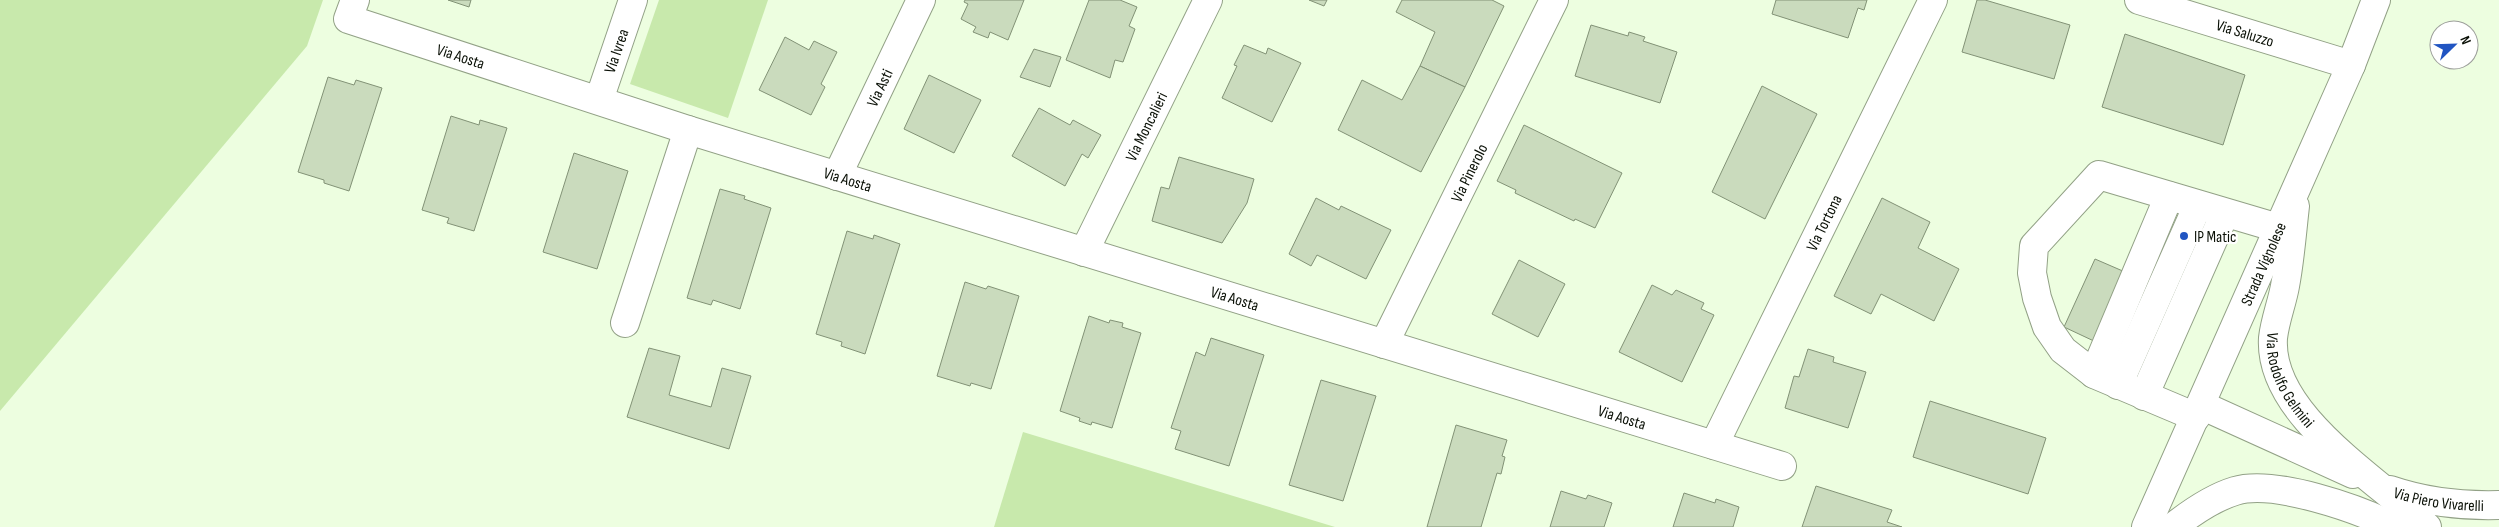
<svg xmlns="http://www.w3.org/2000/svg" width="2499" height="527" viewBox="0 0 2499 527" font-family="'Sofia Sans Condensed',sans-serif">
<rect width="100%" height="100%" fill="#edfee0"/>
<g fill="#c8e9ac">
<polygon points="0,0 323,0 307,46 0,411"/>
<polygon points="659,0 768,0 728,118 630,84"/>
<polygon points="1023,432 1335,527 994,527"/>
</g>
<g fill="#cadbbd" stroke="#829276">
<polygon points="448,0 471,0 469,7"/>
<polygon points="965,0 1024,0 1008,40 990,32 988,38 973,32 976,27 961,19 968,4 964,2"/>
<polygon points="1089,0 1120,0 1137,7 1129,26 1135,29 1123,62 1115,60 1110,78 1066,60"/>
<polygon points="1309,0 1327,0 1324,6"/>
<polygon points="1402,0 1492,0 1504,6 1465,87 1420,66 1435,32 1396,12"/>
<polygon points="1776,0 1867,0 1864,10 1858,8 1848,38 1772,14"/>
<polygon points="1977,0 1985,0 2070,25 2054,79 1962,52"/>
<polygon points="1591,25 1628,36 1629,32 1645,37 1643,41 1677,52 1660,103 1575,76"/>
<polygon points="2125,34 2245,75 2223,145 2102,107"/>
<polygon points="785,37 809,50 814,41 837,52 821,84 825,87 811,115 759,90"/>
<polygon points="1244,45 1266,54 1268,48 1301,63 1272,122 1222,98 1237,66 1234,65"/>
<polygon points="1034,49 1061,57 1050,87 1020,77"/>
<polygon points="1420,66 1465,87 1421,172 1338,130 1362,80 1402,100"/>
<polygon points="929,75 981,100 954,153 904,129"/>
<polygon points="328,77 354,85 356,80 382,88 349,191 324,183 324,180 298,172"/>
<polygon points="1762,86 1817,114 1765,219 1712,192"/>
<polygon points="1039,108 1070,125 1073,120 1101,135 1088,158 1082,154 1065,186 1012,156"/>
<polygon points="451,116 479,125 480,120 507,128 474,231 447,223 449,218 422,210"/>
<polygon points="1524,125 1622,173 1595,228 1575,219 1574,221 1515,193 1516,190 1497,181"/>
<polygon points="574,153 628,171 597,269 543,252"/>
<polygon points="1179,157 1254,179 1247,203 1222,243 1152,221 1161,187 1169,189"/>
<polygon points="720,189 745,196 744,199 771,208 740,309 713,300 711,305 687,298"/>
<polygon points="1316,198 1339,210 1341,206 1391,230 1366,279 1317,255 1311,266 1289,254"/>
<polygon points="1882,198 1930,222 1918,248 1959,269 1934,321 1881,294 1871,314 1834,296"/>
<polygon points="847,231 873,239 874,235 900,244 865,354 841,346 842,342 816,334"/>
<polygon points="2095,259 2132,275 2096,342 2064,327"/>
<polygon points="1519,260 1565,284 1538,337 1492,314"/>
<polygon points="965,282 986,289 988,286 1019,296 991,389 971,383 970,386 937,376"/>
<polygon points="1652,285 1672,295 1676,290 1704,303 1701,309 1714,315 1682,382 1619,352"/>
<polygon points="1089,316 1109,323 1110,320 1123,323 1122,327 1141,333 1112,428 1092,422 1091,425 1079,421 1080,418 1060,411"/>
<polygon points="1211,338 1264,355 1229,466 1175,449 1181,431 1171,428 1196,352 1205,356"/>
<polygon points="649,348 680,356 669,395 711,407 722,368 751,376 729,449 627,417"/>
<polygon points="1808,349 1834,357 1833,362 1866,372 1848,428 1785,408 1794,376 1799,377"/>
<polygon points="1321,380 1376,396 1343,501 1289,485"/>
<polygon points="1930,401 2046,438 2028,494 1913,457"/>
<polygon points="1456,425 1507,440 1502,456 1505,457 1501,474 1497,473 1481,527 1427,527"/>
<polygon points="1816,486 1892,510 1887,522 1902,527 1802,527"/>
<polygon points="1561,491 1586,499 1588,495 1612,503 1604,527 1550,527"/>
<polygon points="1684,493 1715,503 1716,499 1739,507 1733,527 1673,527"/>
</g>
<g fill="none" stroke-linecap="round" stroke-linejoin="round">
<g stroke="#92a186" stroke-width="30">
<g id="minor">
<path id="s1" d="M 355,0 L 348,19 L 688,130 L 1782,466"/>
<path id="s2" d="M 2139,0 L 2351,65"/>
<path id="s3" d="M 599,100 L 633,0"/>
<path id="s4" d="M 837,176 L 921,0"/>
<polyline points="2169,196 2094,374 2196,417"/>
<path id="s5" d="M 2295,206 C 2292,232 2290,260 2285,286 C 2282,303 2275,320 2273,338 C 2268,415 2378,479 2427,527"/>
<path id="s6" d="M 1084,252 L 1208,0"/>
<polyline points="625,323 688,130"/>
<path id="s7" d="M 1384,344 L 1554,0"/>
<polyline points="2094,374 2063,350 2047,327 2037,298 2032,273 2034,246 2099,175 2278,228"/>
<polyline points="2118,385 2198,205"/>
<polyline points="2144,396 2225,213"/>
<polyline points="2201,405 2353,474"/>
<path id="s8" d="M 1714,445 L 1933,0"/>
<path id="s9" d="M 2390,490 C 2425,502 2462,506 2499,505"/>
<path d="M 2173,527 C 2192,512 2212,498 2235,491 C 2274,479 2359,509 2394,527"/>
</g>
</g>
<g stroke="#92a186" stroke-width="30">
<g id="major">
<path id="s10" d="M 2146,527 L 2351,65 L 2376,0"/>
</g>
</g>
<use href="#minor" stroke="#fff" stroke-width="28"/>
<use href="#major" stroke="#fff" stroke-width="28"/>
</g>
<circle fill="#2155c2" stroke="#fff" stroke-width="2" cx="2184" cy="236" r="5"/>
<g text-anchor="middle" stroke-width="4.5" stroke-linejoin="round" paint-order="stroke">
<g font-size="16" fill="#0a1006" stroke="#fff">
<text dy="6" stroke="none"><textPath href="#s2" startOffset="111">Via Saluzzo</textPath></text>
<text dy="6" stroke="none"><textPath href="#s3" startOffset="52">Via Ivrea</textPath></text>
<text dy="6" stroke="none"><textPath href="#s1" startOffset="139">Via Aosta</textPath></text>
<text dy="6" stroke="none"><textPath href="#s4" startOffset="98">Via Asti</textPath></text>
<text dy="6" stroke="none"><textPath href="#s6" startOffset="140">Via Moncalieri</textPath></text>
<text dy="6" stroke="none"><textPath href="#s7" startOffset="191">Via Pinerolo</textPath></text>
<text dy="6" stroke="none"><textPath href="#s1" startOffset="545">Via Aosta</textPath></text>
<text dy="6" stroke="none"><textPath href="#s8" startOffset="248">Via Tortona</textPath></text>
<text dy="6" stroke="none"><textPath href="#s10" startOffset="288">Strada Vignolese</textPath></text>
<text dy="6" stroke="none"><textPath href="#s1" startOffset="950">Via Aosta</textPath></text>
<text dy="6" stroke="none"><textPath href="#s5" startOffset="180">Via Rodolfo Gelmini</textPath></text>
<text dy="6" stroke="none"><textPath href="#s1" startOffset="1355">Via Aosta</textPath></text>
<text dy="6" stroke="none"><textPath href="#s9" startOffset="50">Via Piero Vivarelli</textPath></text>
</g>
<g font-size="16" fill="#0a1006" stroke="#fff" text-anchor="start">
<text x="2194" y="242">IP Matic</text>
</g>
</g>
<g transform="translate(2454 45) rotate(67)"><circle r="24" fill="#ffffff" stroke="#9d9f9b"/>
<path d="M0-4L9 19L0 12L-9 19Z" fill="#2155c2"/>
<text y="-8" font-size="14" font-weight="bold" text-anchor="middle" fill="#0a1006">N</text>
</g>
</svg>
